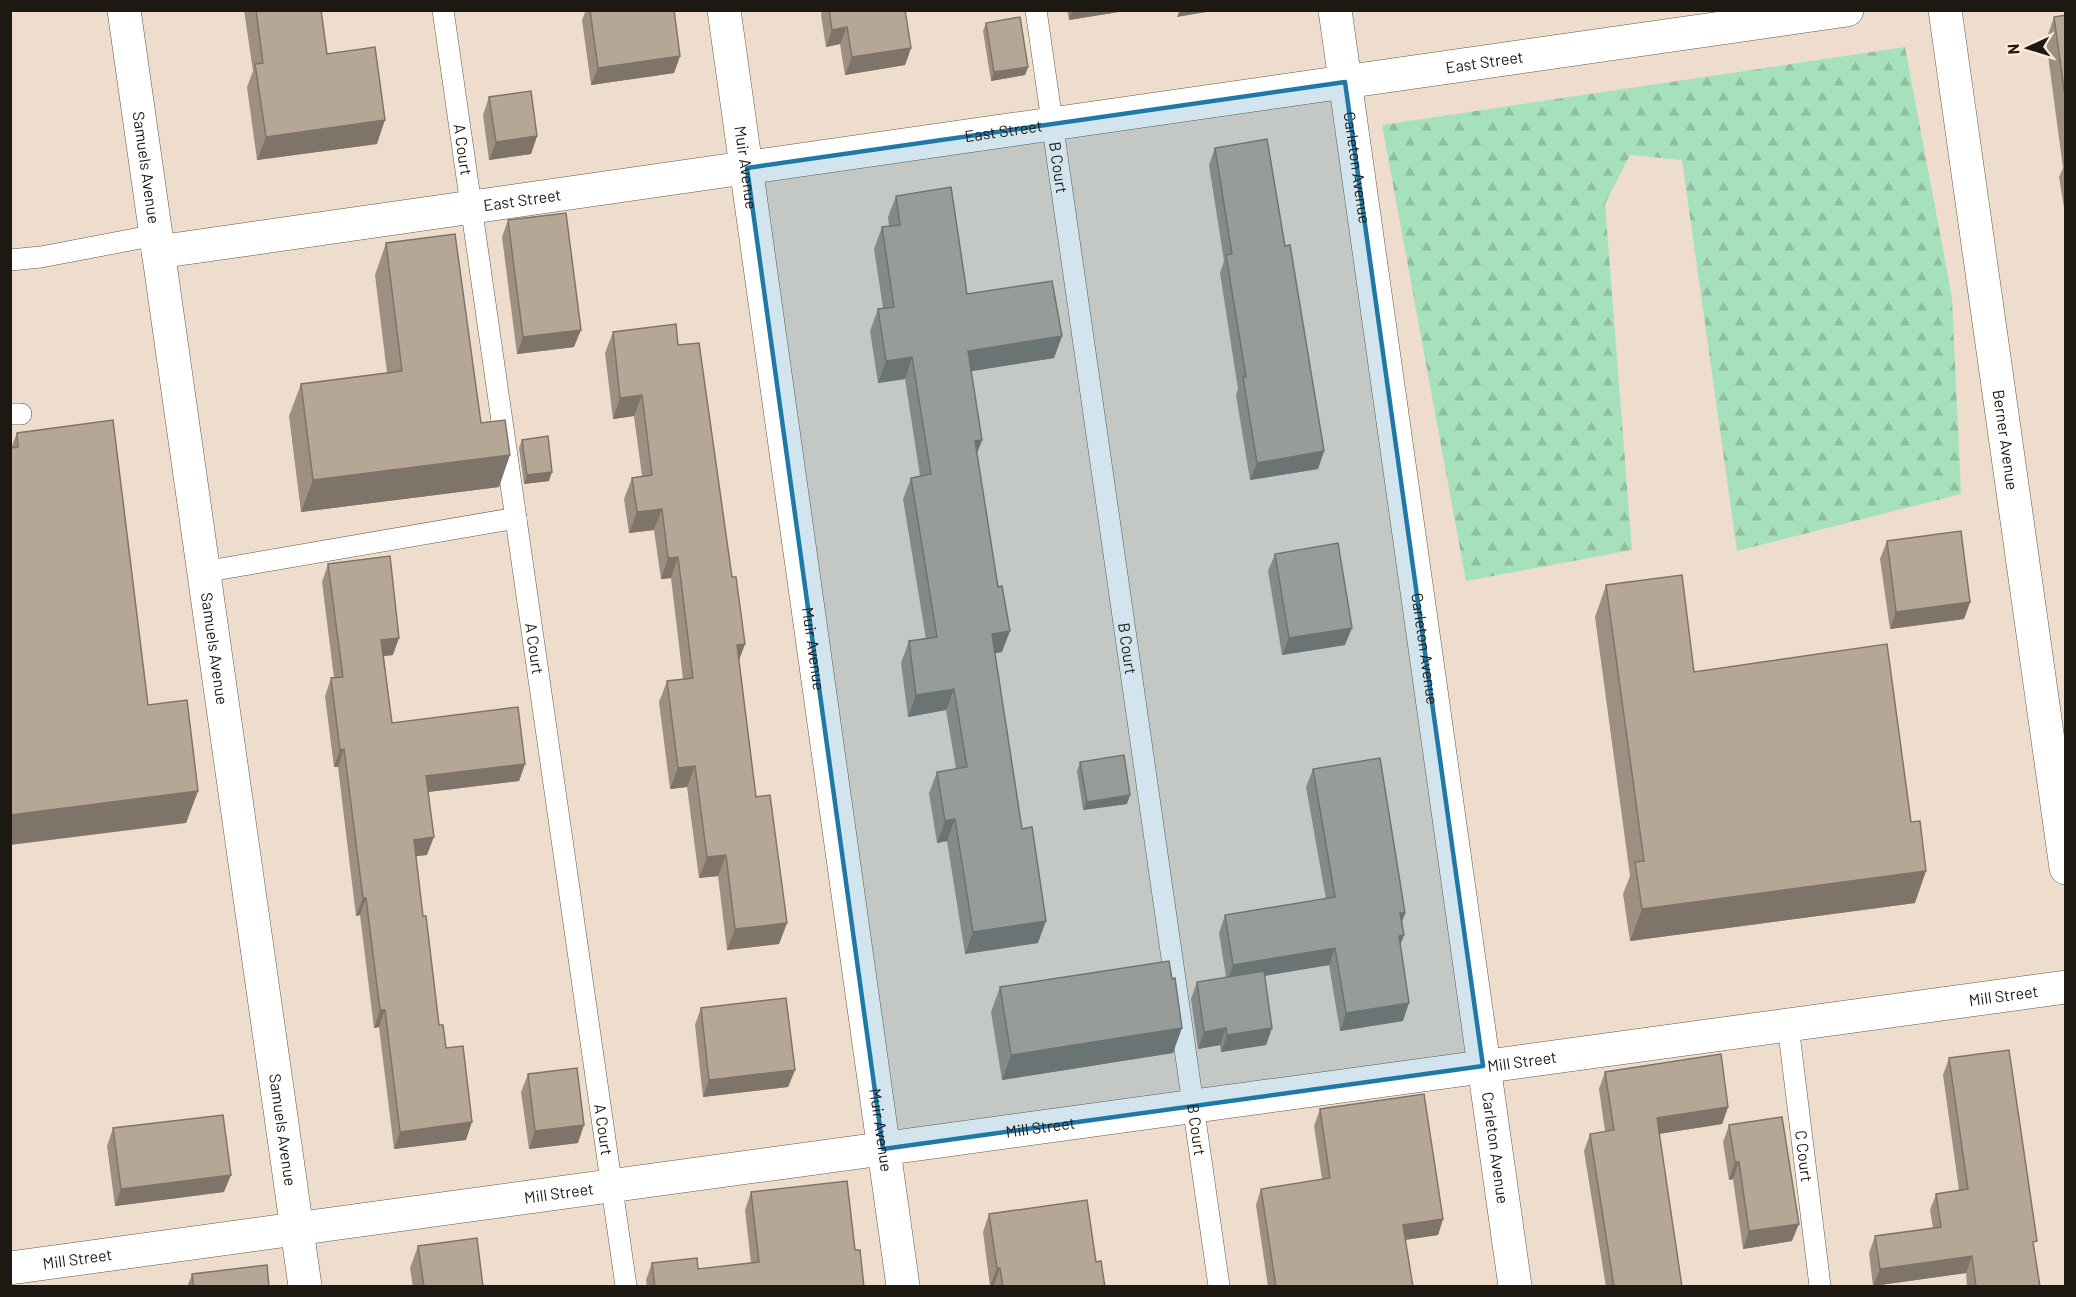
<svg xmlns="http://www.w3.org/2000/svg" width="2076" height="1297" viewBox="0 0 2076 1297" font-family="Barlow,sans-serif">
<defs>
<pattern id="forest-firs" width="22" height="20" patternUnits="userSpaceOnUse" patternTransform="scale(1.5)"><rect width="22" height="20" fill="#a7e0bc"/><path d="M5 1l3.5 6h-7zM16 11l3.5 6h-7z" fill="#8fbfa1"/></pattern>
</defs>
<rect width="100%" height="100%" fill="#eeddcd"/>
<polygon fill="url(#forest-firs)" points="1905,47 1952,298 1961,494 1737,551 1682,160 1630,155 1605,204 1632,550 1466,581 1382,125"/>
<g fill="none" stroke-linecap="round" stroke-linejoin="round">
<g stroke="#655648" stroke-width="22">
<g id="service">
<path id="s1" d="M 443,10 L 626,1286"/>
<path id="s2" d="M 1036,10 L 1219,1286"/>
<polyline points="10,260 41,257 156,235"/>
<polyline points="10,414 21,414"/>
<polyline points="203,572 516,518"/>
<path id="s3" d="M 1788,1025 L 1820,1286"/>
</g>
</g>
<g stroke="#655648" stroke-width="34">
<g id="minor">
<path id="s4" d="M 124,10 L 305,1286"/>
<path id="s5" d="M 724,10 L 903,1286"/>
<path id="s6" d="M 1335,10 L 1515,1286"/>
<path id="s7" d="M 1945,10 L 2066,868"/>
<path id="s8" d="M 158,252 L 1847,10"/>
<path id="s9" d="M 10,1268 L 2066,987"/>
</g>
</g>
<use href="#service" stroke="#fff" stroke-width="21"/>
<use href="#minor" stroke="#fff" stroke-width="33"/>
</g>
<g fill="#9d8f81">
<polygon points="244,10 321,10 327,54 377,144 257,160 247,87 253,71"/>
<polygon points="586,10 674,10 680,56 674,73 591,85 582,20"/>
<polygon points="822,10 905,10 911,48 905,65 845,75 840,44 826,47 821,15"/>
<polygon points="1067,10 1131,10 1069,20"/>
<polygon points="2066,15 2066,220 2059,177 2063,168 2046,40 2054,17"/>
<polygon points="986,23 1028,67 1025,75 991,81 983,31"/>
<polygon points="489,97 537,136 531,154 489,160 483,115"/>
<polygon points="1215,148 1285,246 1324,451 1318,469 1250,480 1236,395 1238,389 1220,273 1224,261 1209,165"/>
<polygon points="896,196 967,294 1062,336 1054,358 971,371 982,440 977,453 1002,652 995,653 1038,943 965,954 947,841 937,843 929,793 937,772 956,769 946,710 908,717 901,663 909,641 926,639 903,499 911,478 920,476 905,379 878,383 870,331 878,309 883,308 874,249 882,227 889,226 888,217"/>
<polygon points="508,220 574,347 517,354 502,237"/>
<polygon points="386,243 481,423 499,487 301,512 289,416 301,384 387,373 375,275"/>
<polygon points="613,332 678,345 732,577 745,644 739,660 756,797 787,923 779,944 727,950 718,876 699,878 687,787 670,789 659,702 667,681 683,679 671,578 661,579 654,530 629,533 624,499 632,478 642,476 634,416 613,419 605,353"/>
<polygon points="17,433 148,705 198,791 186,823 11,448"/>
<polygon points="522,440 549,481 524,484 519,448"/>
<polygon points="1887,541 1970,602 1964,619 1890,629 1880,559"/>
<polygon points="1275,554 1345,645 1282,655 1268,571"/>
<polygon points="328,564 393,655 384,656 392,723 525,764 519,781 428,792 427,855 416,856 423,916 439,1025 446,1048 466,1140 394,1149 379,1027 374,1028 360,915 356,916 338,767 334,767 325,696 331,678 334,678 322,582"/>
<polygon points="1606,585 1694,672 1915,903 1630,941 1623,894 1630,876 1595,617"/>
<polygon points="1080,762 1127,804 1083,810 1077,771"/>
<polygon points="1313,769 1405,913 1402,922 1404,935 1400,945 1403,1021 1340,1031 1329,965 1264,976 1272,1028 1266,1045 1221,1052 1220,1045 1198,1049 1191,999 1197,982 1226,977 1219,933 1225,915 1326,899 1306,787"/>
<polygon points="1000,987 1173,1053 1002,1080 991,1012"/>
<polygon points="701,1008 795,1070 788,1087 703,1097 695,1025"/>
<polygon points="1949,1058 2034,1249 2040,1287 1967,1287 1966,1273 1873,1286 1869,1253 1875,1236 1933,1228 1930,1210 1936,1194 1959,1190 1943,1075"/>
<polygon points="1605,1072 1728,1107 1722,1124 1659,1134 1682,1287 1606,1287 1584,1151 1590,1134 1605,1131 1599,1089"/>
<polygon points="528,1074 578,1143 529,1149 521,1092"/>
<polygon points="1320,1109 1443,1219 1438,1235 1405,1240 1413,1287 1268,1287 1256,1205 1261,1189 1322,1179 1314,1126"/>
<polygon points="1729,1125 1792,1241 1743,1249 1733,1179 1729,1180 1723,1142"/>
<polygon points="113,1128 224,1192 115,1206 107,1146"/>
<polygon points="751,1192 855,1250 864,1287 647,1287 646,1280 652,1263 698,1269 751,1263 745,1210"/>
<polygon points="989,1214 1096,1262 1105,1287 990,1286 983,1232"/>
<polygon points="418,1246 483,1287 413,1287 410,1268"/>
<polygon points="192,1274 269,1287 187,1287"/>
</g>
<g fill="#7f7469">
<polygon points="1072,10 1131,10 1069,20"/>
<polygon points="1180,10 1218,10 1177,17"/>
<polygon points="847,27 840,44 826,47 832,30"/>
<polygon points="911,48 905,65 845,75 852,57"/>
<polygon points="680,56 674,73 591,85 598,68"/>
<polygon points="1028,67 1025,75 991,81 994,72"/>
<polygon points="385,120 377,144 257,160 266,137"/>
<polygon points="537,136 531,154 489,160 496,142"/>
<polygon points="581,330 574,347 517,354 523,337"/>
<polygon points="1062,336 1054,358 960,373 968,351"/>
<polygon points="912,357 905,379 878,383 886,361"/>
<polygon points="642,395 634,416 613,419 620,398"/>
<polygon points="982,440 974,461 975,441"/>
<polygon points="1324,451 1318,469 1250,480 1257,463"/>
<polygon points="510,455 499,487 301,512 313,480"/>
<polygon points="552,472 549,481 524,484 527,475"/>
<polygon points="662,509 654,530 629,533 637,512"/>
<polygon points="678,557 671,578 661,579 668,558"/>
<polygon points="1970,602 1964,619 1890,629 1896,612"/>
<polygon points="1352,628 1345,645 1282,655 1289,638"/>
<polygon points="1010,631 1002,652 984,655 992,634"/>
<polygon points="399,638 393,655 375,657 381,640"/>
<polygon points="745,644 737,665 737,645"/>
<polygon points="954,689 946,710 908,717 916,695"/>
<polygon points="344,749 338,767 334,767 340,750"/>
<polygon points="525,764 519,781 420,793 426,776"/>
<polygon points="695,766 687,787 670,789 678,768"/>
<polygon points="198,791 186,823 10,845 10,815"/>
<polygon points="1130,795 1127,804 1083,810 1087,802"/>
<polygon points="955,819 947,841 937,843 945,821"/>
<polygon points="434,837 427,855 408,857 414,840"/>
<polygon points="726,855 718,876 699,878 707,857"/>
<polygon points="1926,871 1915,903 1630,941 1642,909"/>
<polygon points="363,898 366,898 360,915 356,916"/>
<polygon points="1400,913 1405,913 1399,930"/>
<polygon points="1046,921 1038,943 965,954 973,932"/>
<polygon points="787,923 779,944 727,950 735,929"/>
<polygon points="1404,935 1397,953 1399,936"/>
<polygon points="1335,948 1329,965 1227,982 1233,965"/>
<polygon points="1409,1003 1403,1021 1340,1031 1346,1013"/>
<polygon points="380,1010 385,1010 379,1027 374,1028"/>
<polygon points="1182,1028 1173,1053 1002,1080 1011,1055"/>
<polygon points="1226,1028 1220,1045 1198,1049 1204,1032"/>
<polygon points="1272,1028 1266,1045 1221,1052 1227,1035"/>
<polygon points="795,1070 788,1087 703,1097 709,1080"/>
<polygon points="1728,1107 1722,1124 1651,1135 1657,1118"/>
<polygon points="472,1122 466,1140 394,1149 400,1132"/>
<polygon points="584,1125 578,1143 529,1149 535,1131"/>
<polygon points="1735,1162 1739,1162 1733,1179 1729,1180"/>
<polygon points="231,1175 224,1192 115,1206 121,1189"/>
<polygon points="1443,1219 1438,1235 1397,1241 1403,1225"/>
<polygon points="1799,1224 1792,1241 1743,1249 1749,1231"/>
<polygon points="1972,1256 1966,1273 1873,1286 1880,1269"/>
<polygon points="997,1268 1000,1268 994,1285 990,1286"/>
</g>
<g fill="#b6a696" stroke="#7f7469" stroke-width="1.5">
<polygon points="256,10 321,10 327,54 375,47 385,120 266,137 255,64 263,63"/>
<polygon points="590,10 674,10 680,56 598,68"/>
<polygon points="829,10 905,10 911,48 852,57 847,27 832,30"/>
<polygon points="2066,15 2066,104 2054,17"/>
<polygon points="1020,17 1028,67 994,72 986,23"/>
<polygon points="531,91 537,136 496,142 489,97"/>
<polygon points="1267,139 1285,246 1290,245 1324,451 1257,463 1243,377 1246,377 1226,255 1232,254 1215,148"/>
<polygon points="951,187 967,294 1052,281 1062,336 968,351 982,440 975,441 998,587 1002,586 1010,631 992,634 1022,829 1032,827 1046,921 973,932 955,819 945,821 937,772 967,767 954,689 916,695 909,641 937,637 911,478 931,474 912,357 886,361 878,309 894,307 882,227 900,225 896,196"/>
<polygon points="566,213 581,330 523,337 508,220"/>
<polygon points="455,234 481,423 505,420 510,455 313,480 301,384 402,371 386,243"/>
<polygon points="676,324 678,345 699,343 732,577 736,577 745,644 737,645 756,797 770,795 787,923 735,929 726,855 707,857 695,766 678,768 667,681 693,678 678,557 668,558 662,509 637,512 632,478 652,475 642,395 620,398 613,332"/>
<polygon points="113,420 148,705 187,700 198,791 10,815 10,448 18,447 17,433"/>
<polygon points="548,436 552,472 527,475 522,440"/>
<polygon points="1961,531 1970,602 1896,612 1887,541"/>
<polygon points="1338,543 1352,628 1289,638 1275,554"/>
<polygon points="390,556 399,638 381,640 392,723 518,707 525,764 426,776 434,837 414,840 423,916 426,916 439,1025 443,1025 446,1048 463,1046 472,1122 400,1132 385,1010 380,1010 366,898 363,898 344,749 340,750 331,678 343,677 328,564"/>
<polygon points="1682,575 1694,672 1887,644 1911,822 1920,821 1926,871 1642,909 1635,862 1644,861 1606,585"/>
<polygon points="1124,755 1130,795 1087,802 1080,762"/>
<polygon points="1380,758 1405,913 1400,913 1404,935 1399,936 1409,1003 1346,1013 1335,948 1233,965 1225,915 1335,897 1313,769"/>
<polygon points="1169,961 1172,979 1175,978 1182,1028 1011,1055 1000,987"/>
<polygon points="1264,971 1272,1028 1227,1035 1226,1028 1204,1032 1197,982"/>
<polygon points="786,998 795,1070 709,1080 701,1008"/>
<polygon points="2009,1050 2037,1241 2033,1242 2040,1287 1976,1287 1972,1256 1880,1269 1875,1236 1941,1227 1936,1194 1968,1189 1949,1058"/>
<polygon points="1721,1054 1728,1107 1657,1118 1682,1287 1614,1287 1590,1134 1614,1130 1605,1072"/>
<polygon points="577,1068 584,1125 535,1131 528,1074"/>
<polygon points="1424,1094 1443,1219 1403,1225 1413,1287 1276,1287 1261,1189 1330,1178 1320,1109"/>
<polygon points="223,1115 231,1175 121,1189 113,1128"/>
<polygon points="1782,1117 1799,1224 1749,1231 1739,1162 1735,1162 1729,1125"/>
<polygon points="847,1181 855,1250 860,1250 864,1287 655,1287 652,1263 697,1258 698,1269 759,1262 751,1192"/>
<polygon points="1087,1200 1096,1262 1101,1261 1105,1287 1003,1287 1000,1268 997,1268 989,1214"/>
<polygon points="477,1238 483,1287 424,1287 418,1246"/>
<polygon points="267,1265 269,1287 194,1287 192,1274"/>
</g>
<path fill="#1f79a7" fill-opacity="0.2" stroke="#1f79a7" stroke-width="4.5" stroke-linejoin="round" d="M 1345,82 L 1483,1066 L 883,1149 L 747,168 Z"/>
<g text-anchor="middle" stroke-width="6" stroke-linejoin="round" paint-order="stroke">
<g font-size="16" fill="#1e1812" stroke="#fceada">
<text dy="6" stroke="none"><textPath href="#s8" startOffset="1340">East Street</textPath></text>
<text dy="6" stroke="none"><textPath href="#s8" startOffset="854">East Street</textPath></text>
<text dy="6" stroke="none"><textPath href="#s1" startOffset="141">A Court</textPath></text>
<text dy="6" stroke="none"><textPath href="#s4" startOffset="159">Samuels Avenue</textPath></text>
<text dy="6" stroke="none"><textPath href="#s5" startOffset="159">Muir Avenue</textPath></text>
<text dy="6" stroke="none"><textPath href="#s6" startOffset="159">Carleton Avenue</textPath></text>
<text dy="6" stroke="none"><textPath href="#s2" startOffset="159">B Court</textPath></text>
<text dy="6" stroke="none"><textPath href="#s8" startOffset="368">East Street</textPath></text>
<text dy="6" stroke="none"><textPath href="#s7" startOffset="434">Berner Avenue</textPath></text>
<text dy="6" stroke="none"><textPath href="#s1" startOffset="645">A Court</textPath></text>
<text dy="6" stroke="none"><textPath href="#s4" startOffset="645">Samuels Avenue</textPath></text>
<text dy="6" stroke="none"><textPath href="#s5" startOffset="645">Muir Avenue</textPath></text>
<text dy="6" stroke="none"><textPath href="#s2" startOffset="645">B Court</textPath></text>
<text dy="6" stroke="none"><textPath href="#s6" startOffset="645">Carleton Avenue</textPath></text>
<text dy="6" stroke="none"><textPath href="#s9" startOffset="2012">Mill Street</textPath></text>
<text dy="6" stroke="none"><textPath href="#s9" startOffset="1526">Mill Street</textPath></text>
<text dy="6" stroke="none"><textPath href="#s9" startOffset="1040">Mill Street</textPath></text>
<text dy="6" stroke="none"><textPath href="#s4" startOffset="1131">Samuels Avenue</textPath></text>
<text dy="6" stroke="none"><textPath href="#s1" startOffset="1131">A Court</textPath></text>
<text dy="6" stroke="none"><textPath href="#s5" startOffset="1131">Muir Avenue</textPath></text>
<text dy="6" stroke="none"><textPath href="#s2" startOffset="1131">B Court</textPath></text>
<text dy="6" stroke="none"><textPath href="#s6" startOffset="1149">Carleton Avenue</textPath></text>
<text dy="6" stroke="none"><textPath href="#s3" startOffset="132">C Court</textPath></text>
<text dy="6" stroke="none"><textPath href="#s9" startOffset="554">Mill Street</textPath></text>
<text dy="6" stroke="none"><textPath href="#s9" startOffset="68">Mill Street</textPath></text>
</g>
</g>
<rect width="2076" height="1297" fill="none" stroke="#1e1812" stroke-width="24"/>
<g transform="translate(2028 48) rotate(266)" stroke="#fceada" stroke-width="4.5" paint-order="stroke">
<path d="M0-4.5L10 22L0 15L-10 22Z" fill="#1e1812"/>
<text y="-9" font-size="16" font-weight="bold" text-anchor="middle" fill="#1e1812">N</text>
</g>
</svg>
